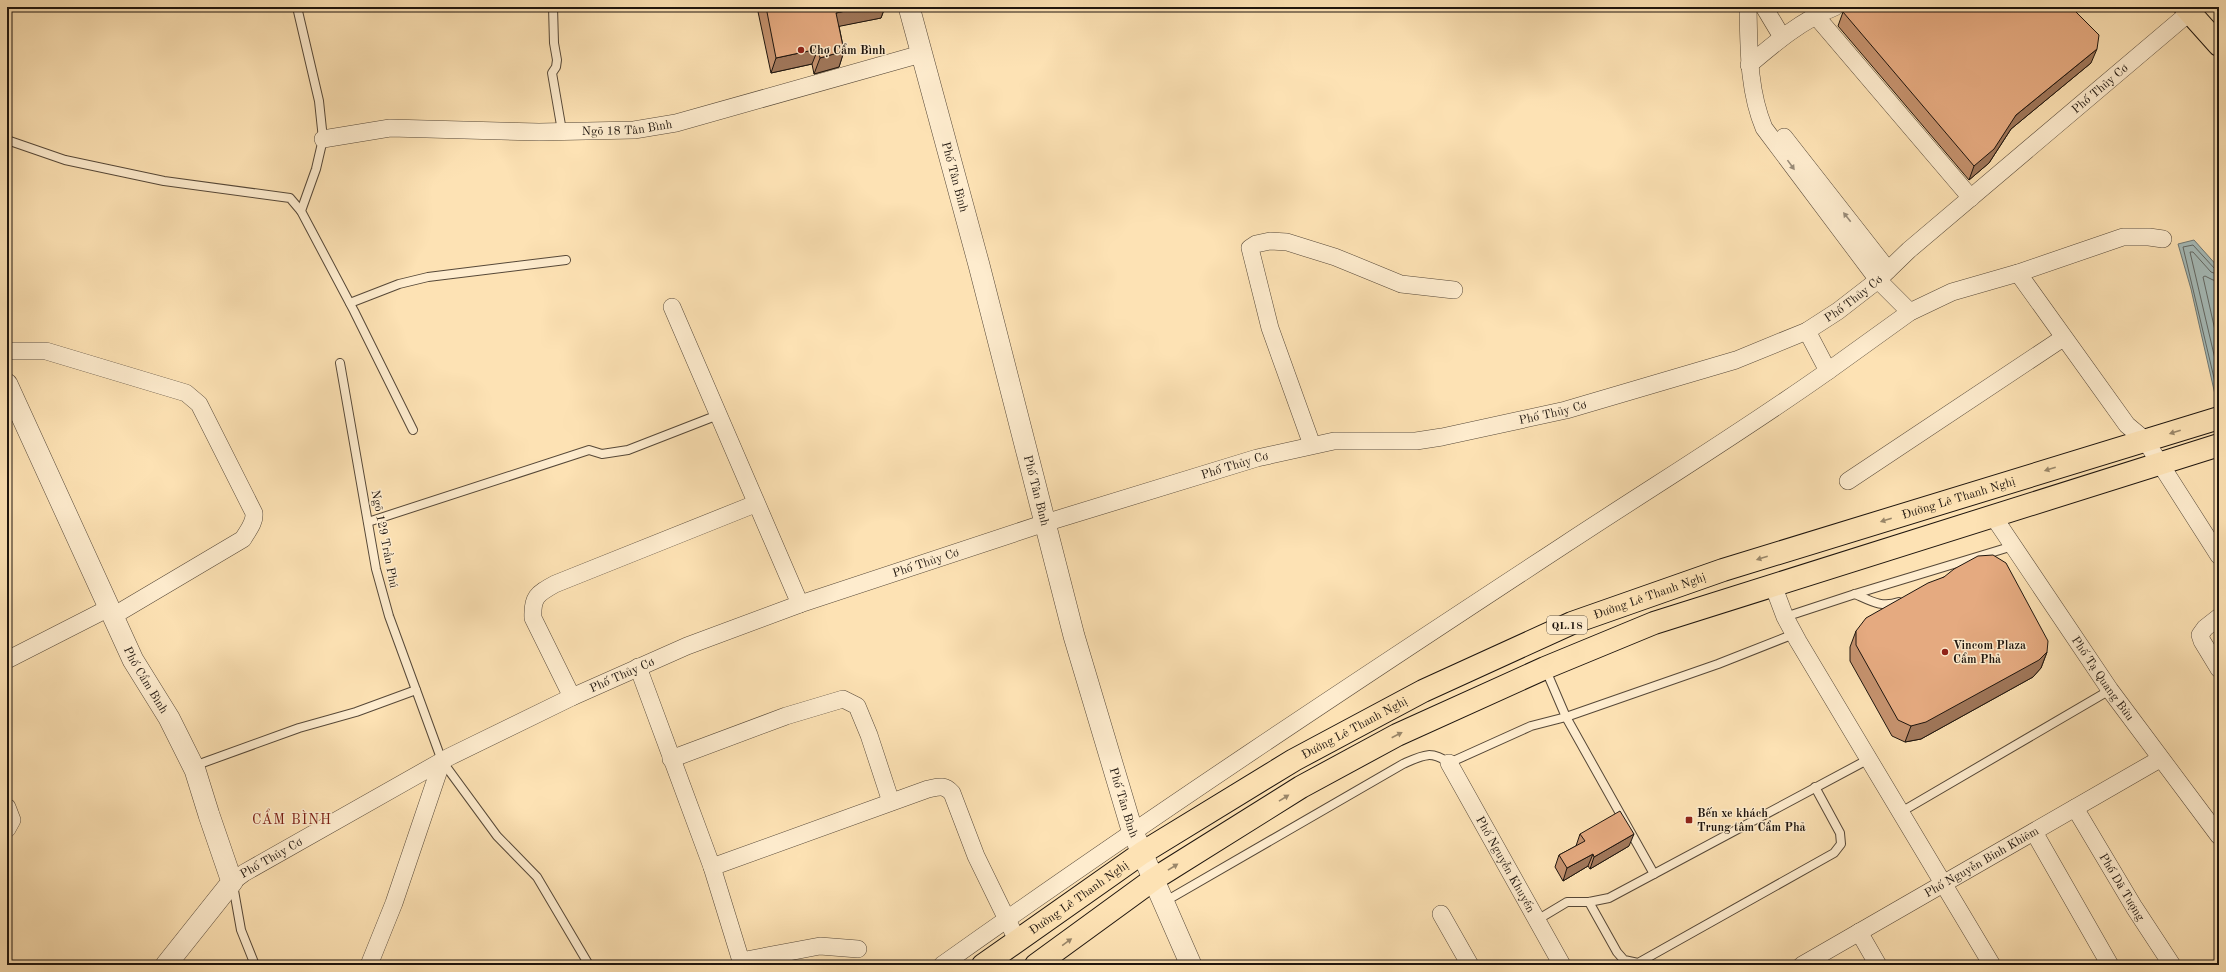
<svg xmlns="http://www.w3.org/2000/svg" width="2226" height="972" viewBox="0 0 2226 972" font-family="'Old Standard TT',serif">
<rect width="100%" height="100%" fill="#fde2b4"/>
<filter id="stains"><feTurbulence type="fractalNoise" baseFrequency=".005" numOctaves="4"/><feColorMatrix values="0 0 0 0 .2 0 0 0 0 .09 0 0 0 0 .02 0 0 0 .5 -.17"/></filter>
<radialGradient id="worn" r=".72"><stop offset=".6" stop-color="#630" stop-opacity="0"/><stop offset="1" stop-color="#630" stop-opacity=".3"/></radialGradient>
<polygon fill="#a5bbb9" stroke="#6f7975" points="2194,240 2219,268 2219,412 2191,289 2178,244"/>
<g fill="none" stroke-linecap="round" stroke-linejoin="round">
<g stroke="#626864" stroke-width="1">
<polyline points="2219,270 2215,269 2193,245 2183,247 2219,399"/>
<polyline points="2219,275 2211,272 2193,252 2190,252 2219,376"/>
<polyline points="2219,281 2213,280 2205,276 2203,277 2219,348"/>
</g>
<g stroke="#564838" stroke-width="10">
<g id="service">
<polyline points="297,7 319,101 323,139 316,169 301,211 354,311 413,430"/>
<polyline points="553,7 554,43 557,60 556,67 552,73 562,131"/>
<polyline points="7,140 65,160 164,181 290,198 301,211"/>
<polyline points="350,303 399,284 428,277 566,260"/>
<polyline points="340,363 376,569 389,616 442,761 497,836 537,877 589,965"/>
<polyline points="368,522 589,450 602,454 628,450 718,415"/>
<path d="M 1855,594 C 1871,601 1881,608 1899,602"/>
<polyline points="1785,617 1855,594 2013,546"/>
<polyline points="1545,668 1566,717 1654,874"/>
<polyline points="194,766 299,728 356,712 416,690"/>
<polyline points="1901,812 2110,690"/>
<polyline points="233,885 241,930 255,965"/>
<path d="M 1164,902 L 1403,764 C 1423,755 1431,750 1449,763 L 1531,726 L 1566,717 L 1718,664 L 1794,634"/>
<polyline points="1589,902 1617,952 1624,960 1638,963 1834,853 1841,844 1840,833 1815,787"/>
<polyline points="1537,920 1567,902 1589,902 1609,898 1869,759"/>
</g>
</g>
<g stroke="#564838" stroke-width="18">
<g id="minor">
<path d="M 1748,7 C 1749,48 1748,90 1764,128 L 1878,280 L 1910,312"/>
<polyline points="1764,7 1782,37"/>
<polyline points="1815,15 1971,198"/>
<path d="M 1749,65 C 1776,42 1802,20 1835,7"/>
<polyline points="1784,137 1888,270"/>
<path id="s1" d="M 323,139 L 390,128 L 539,132 L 634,130 L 676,123 L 921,54"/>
<polyline points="2018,273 2127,425 2145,440 2219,556"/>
<polyline points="672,307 800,604"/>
<path d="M 7,351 L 46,351 L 186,393 L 199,404 L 254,513 C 255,523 248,530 243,539 L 113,616"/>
<polyline points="1828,371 1910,312 1952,292 2018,273 2123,237 2149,237 2163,239"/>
<polyline points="1312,445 1270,328 1250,248 1256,244 1270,241 1287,242 1335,257 1401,284 1454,290"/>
<polyline points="1848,481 2063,338"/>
<path id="s2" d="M 1993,516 L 2110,690 L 2219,836"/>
<polyline points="1773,585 1785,617 1798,641 1992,965"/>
<polyline points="2219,617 2205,628 2200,635 2202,641 2219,669"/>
<polyline points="7,660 109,608"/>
<polyline points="638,667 712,867 741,961 820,946 858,949"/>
<path d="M 572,697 L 533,618 C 532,597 537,594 555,584 L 755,504"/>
<polyline points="671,759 786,716 843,699 857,706 869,735 891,802"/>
<path id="s3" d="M 1449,763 L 1562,965"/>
<polyline points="7,807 12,820 7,829"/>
<path id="s4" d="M 2075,808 L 2134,907 L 2172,965"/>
<polyline points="2034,832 2110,965"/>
<path d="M 712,867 L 928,789 C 938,787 944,784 952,793 L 976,856 L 1017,940"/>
<path id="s5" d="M 232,882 L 244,873 L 449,757 L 572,697 L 687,646 L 800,604 L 1045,523 L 1257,458 L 1334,441 L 1416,441 L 1442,437 L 1566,410 L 1736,360 L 1807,331 L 1838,311 L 1878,280 L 1909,250 L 2190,12"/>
<polyline points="1441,914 1470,965"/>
<polyline points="1859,932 1878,965"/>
<polyline points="369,965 394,903 442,761"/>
<path d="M 942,965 C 1146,820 1355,682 1564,545 C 1652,487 1742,432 1828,371 L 1807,331"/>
<path id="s6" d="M 1802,965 L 2160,759"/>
</g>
</g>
<g stroke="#564838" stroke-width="22">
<g id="tertiary">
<path id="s7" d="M 909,7 L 979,265 L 1074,636 L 1132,830 L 1191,965"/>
<path id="s8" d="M 7,384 L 133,660 L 169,718 L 195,770 L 209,815 L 232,882 L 166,965"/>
</g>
</g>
<g stroke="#1e150e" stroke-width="24">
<polyline id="primary" points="2185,7 2219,45"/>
</g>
<g stroke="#1e150e" stroke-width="24">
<g id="trunk">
<path id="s9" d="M 983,965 L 1142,853 L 1294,760 L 1423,691 L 1572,623 L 1723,570 L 2219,418"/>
<polyline points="1036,965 1154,879 1301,787 1397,735 1545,668 1654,623 2219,445"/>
</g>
</g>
<use href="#service" stroke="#feecce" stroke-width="8"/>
<use href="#minor" stroke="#feecce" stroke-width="17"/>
<use href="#tertiary" stroke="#feecce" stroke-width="21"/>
<use href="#primary" stroke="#fde2b4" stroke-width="22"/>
<use href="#trunk" stroke="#fde2b4" stroke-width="22"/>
</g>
<g fill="#c5926e" stroke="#1e150e">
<polygon points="757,7 885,7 881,18 839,26 844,51 839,67 814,74 812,64 771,73"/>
<polygon points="1843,12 2091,63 2011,129 1989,163 1969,180 1838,26"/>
<polygon points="1944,577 2047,652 2041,668 2033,677 1921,739 1905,742 1892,736 1850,661 1850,647 1856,631"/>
<polygon points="1580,834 1629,846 1590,869 1588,866 1563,881 1555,867 1559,855 1576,846"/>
</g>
<g fill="#a0775a" stroke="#1e150e">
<polygon points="864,7 885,7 881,18 831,28 836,13"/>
<polygon points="818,49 812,64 771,73 776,58"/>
<polygon points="2097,49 2091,63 2011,129 1989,163 1969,180 1974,166 2016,115"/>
<polygon points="844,51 839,67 814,74 820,58"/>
<polygon points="2047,652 2041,668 2033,677 1921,739 1905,742 1911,726"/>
<polygon points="1634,834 1629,846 1590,869 1594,857"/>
<polygon points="1593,854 1588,866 1563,881 1567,868"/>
</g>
<g fill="#e5aa80" stroke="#1e150e">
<polygon points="766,7 864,7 836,13 844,51 820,58 818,49 776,58"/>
<polygon points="1845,7 2071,7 2099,35 2097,49 2016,115 1994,149 1974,166 1843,12"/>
<polygon points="1993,555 2006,563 2048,641 2047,652 2039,660 1926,722 1911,726 1898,720 1856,645 1856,631 1866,618 1928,583 1944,577 1954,569 1978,556"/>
<polygon points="1620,811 1634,834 1594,857 1593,854 1567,868 1559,855 1585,841 1580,834"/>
</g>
<defs><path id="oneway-solid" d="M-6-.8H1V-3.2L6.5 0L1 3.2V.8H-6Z"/></defs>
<g fill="#998b78">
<use href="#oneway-solid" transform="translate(1791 165) rotate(54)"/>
<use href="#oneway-solid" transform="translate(1847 217) rotate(-128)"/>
</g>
<g fill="#998669">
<use href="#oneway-solid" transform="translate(2175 432) rotate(163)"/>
<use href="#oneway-solid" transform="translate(2050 469) rotate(163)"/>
<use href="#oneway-solid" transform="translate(1886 520) rotate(163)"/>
<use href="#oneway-solid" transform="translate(1762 558) rotate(163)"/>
<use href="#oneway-solid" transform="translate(1397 735) rotate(-27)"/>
<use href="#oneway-solid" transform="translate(1284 798) rotate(-32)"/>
<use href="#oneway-solid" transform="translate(1173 867) rotate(-32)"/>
<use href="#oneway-solid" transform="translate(1067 942) rotate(-36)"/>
</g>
<g fill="#8f2418" stroke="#feecce" stroke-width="1.5">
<circle cx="801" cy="50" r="4"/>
<circle cx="1945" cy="652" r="4"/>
<rect x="1685" y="816" width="8" height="8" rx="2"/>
</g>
<g text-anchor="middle" stroke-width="3" stroke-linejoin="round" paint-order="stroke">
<rect fill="#feecce" stroke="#615648" stroke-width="1" x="1547" y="616" width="40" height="18" rx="3"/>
<g font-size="11" font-weight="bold" fill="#1e150e">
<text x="1567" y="629">QL.18</text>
</g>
<g font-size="12" font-weight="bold" fill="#1e150e" stroke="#feecce" text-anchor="start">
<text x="809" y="54">Chợ Cẩm Bình</text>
<text x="1953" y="649">Vincom Plaza<tspan x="1953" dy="14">Cẩm Phả</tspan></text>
<text x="1697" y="817">Bến xe khách<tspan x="1697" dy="14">Trung tâm Cẩm Phả</tspan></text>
</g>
<g font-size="12" fill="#1e150e" stroke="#feecce">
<text dy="4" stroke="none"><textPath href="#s5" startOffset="2062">Phố Thủy Cơ</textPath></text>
<text dy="4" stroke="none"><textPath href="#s1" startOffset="305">Ngõ 18 Tân Bình</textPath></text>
<text dy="4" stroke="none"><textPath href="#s7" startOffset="176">Phố Tân Bình</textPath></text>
<text dy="4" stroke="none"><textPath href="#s5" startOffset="1738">Phố Thủy Cơ</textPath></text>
<text dy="4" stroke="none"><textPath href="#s5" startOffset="1414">Phố Thủy Cơ</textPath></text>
<text dy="4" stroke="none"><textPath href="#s5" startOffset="1090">Phố Thủy Cơ</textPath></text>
<text dy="4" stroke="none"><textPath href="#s7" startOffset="500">Phố Tân Bình</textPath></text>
<text dy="4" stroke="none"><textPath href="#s9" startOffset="1089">Đường Lê Thanh Nghị</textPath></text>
<text transform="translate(385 539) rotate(79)" y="4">Ngõ 129 Trần Phú</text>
<text dy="4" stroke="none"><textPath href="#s5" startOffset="766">Phố Thủy Cơ</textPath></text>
<text dy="4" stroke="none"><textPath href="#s9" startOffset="765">Đường Lê Thanh Nghị</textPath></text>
<text dy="4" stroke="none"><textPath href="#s5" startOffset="442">Phố Thủy Cơ</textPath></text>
<text dy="4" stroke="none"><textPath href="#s2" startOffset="196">Phố Tạ Quang Bửu</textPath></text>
<text dy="4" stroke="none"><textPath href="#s8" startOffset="327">Phố Cẩm Bình</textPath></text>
<text dy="4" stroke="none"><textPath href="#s9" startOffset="441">Đường Lê Thanh Nghị</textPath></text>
<text dy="4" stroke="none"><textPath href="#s7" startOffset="824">Phố Tân Bình</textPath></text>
<text dy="4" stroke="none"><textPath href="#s5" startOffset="46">Phố Thủy Cơ</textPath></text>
<text dy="4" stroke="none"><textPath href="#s6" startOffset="207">Phố Nguyễn Bỉnh Khiêm</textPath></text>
<text dy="4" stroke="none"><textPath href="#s3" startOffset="116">Phố Nguyễn Khuyến</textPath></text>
<text dy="4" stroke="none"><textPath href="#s4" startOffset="92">Phố Dã Tượng</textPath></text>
<text dy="4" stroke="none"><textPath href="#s9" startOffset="117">Đường Lê Thanh Nghị</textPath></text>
</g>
<g font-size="14" letter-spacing="1" fill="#7a1f14" stroke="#feecce">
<text x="292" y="824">CẨM BÌNH</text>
</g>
</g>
<rect width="2226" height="972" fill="none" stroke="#fde2b4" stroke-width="24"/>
<rect x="8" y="8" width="2210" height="956" fill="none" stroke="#1e150e" stroke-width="2"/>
<rect x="12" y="12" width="2202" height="948" fill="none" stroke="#1e150e"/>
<rect width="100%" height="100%" filter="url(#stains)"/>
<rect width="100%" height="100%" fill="url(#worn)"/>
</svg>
